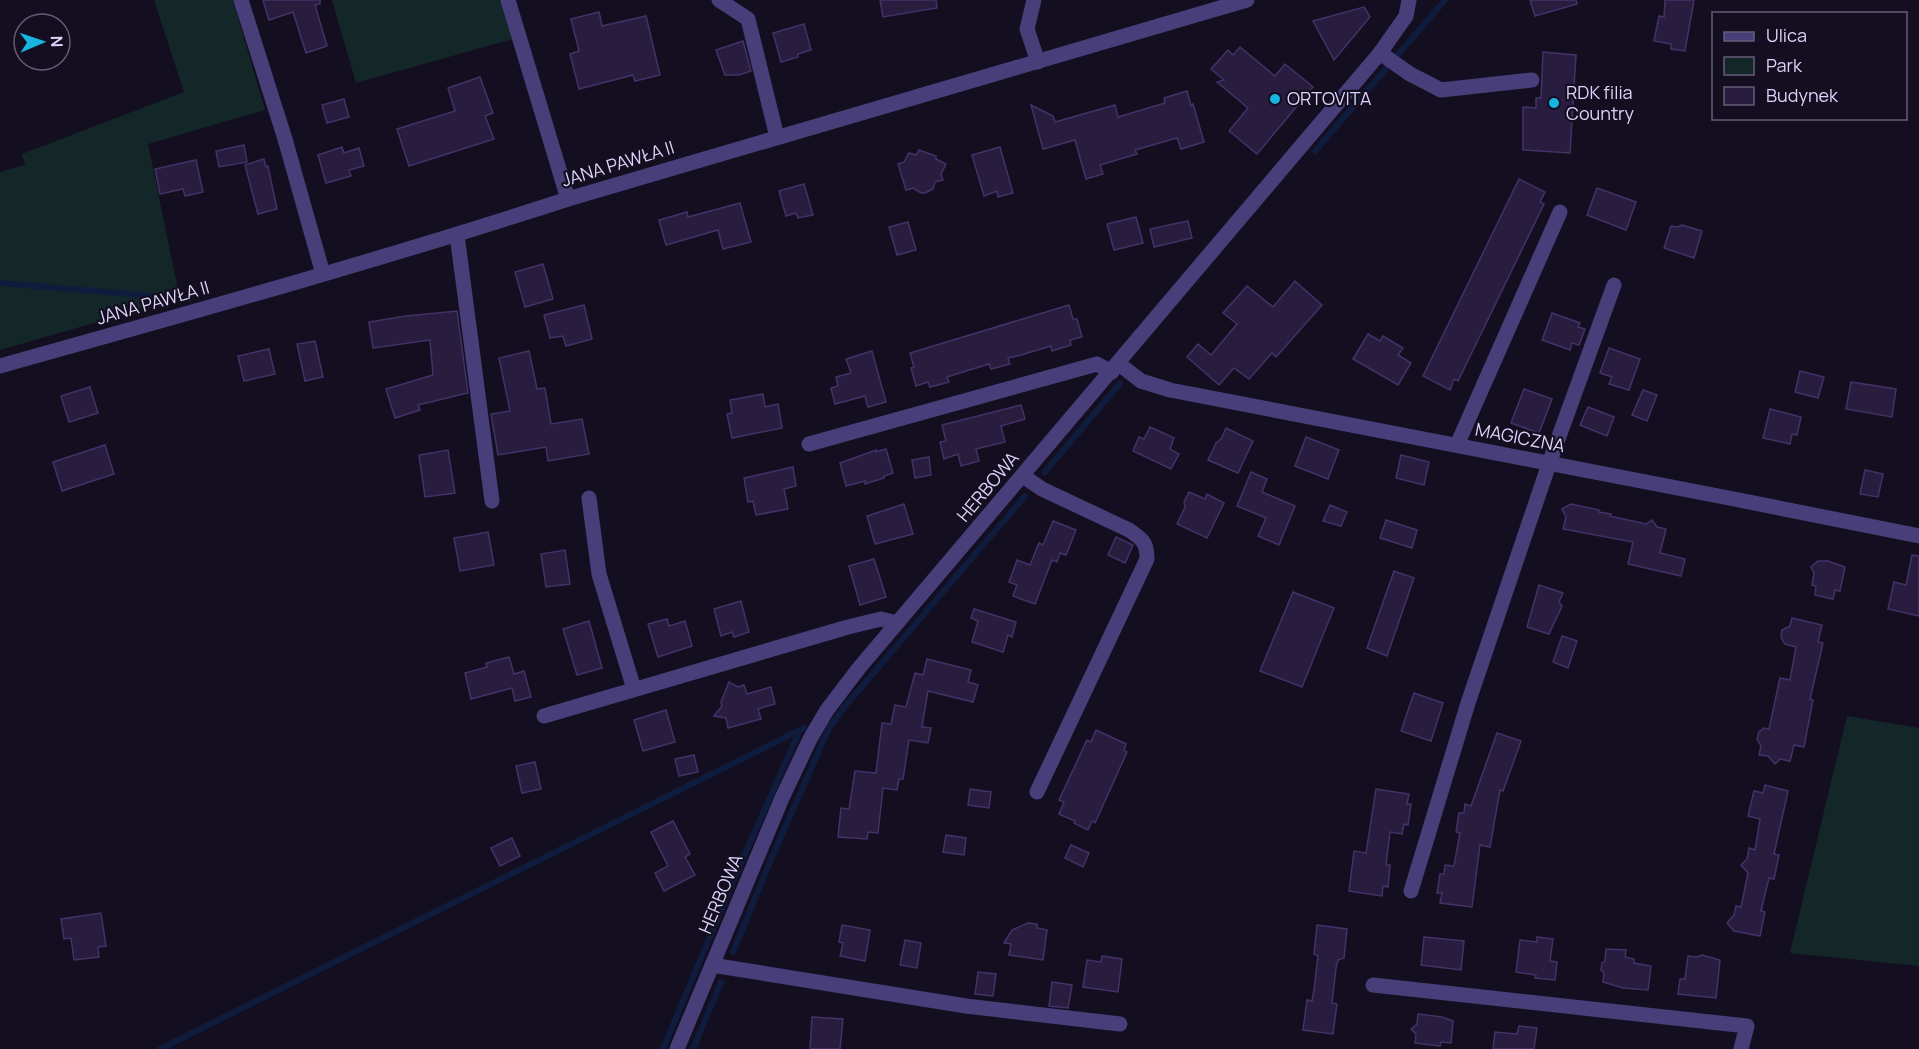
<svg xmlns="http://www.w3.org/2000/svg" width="1919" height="1049" viewBox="0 0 1919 1049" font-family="Manrope,sans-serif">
<rect width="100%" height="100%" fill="#140f20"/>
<g fill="#132729">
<polygon points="154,0 233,0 265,110 148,144 178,290 167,302 0,350 0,172 25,165 22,154 184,92"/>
<polygon points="332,0 501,0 513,39 356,83"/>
<polygon points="1847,716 1919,728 1919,966 1790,953"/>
</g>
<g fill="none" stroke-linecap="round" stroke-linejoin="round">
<g stroke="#101c3e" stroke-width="6">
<polyline points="1315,151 1445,0"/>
<polyline points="0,283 189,299"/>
<polyline points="1045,472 1120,383"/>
<polyline points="733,952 772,857 829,728 846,705 1025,496"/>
<polyline points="160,1049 804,728"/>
<polyline points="663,1049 737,872 800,730"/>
<polyline points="693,1049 721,982"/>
</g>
</g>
<g fill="#281d3f" stroke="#433268" stroke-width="1.5">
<polygon points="263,0 320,0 320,4 315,5 327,46 306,53 293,12 269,20"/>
<polygon points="880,0 936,0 937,8 883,17"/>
<polygon points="1530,0 1576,0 1577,4 1535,16"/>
<polygon points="1665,0 1694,0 1685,51 1671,49 1671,44 1654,41 1659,16 1664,17"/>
<polygon points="1364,7 1370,17 1334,60 1313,21"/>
<polygon points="599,12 602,26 646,16 660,75 635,81 633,75 579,89 570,54 579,51 571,19"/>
<polygon points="804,24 811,50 798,54 798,57 781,62 773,33"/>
<polygon points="743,41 751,71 739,75 725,75 716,50"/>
<polygon points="1240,47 1275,76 1285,64 1313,87 1257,154 1229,131 1248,108 1217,82 1224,80 1211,69 1228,50 1233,55"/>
<polygon points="1543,52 1576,55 1570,153 1523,150 1523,107 1536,108 1536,98 1541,98"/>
<polygon points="480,77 493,113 485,116 494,139 409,166 397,129 455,111 448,88"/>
<polygon points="1187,91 1191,106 1193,104 1204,142 1181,149 1177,138 1135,150 1137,154 1100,165 1103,174 1086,179 1075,140 1043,149 1031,105 1053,116 1055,122 1115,105 1118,117 1165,103 1164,98"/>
<polygon points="344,99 349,117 327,123 322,105"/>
<polygon points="244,145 247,162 219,167 216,151"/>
<polygon points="342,147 344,153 359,148 364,166 349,170 351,176 326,183 318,155"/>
<polygon points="1000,147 1013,193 998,197 997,191 984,196 972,155"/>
<polygon points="919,150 936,156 936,159 946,164 941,174 943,180 935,182 933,189 925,193 921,193 913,188 906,190 898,164 904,162 909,153 916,155"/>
<polygon points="264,159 266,167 268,166 277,209 258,214 245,165"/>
<polygon points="196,160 203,192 185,196 183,189 160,194 155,169"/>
<polygon points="1519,179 1545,192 1540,202 1544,204 1458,381 1454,379 1450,390 1423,376"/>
<polygon points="804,184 813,215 798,218 796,213 786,216 779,191"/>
<polygon points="1597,188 1636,202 1626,230 1587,215"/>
<polygon points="740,203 751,242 723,249 718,230 666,245 659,220 687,212 688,217"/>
<polygon points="1136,217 1143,243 1114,250 1107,224"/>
<polygon points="1188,221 1192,238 1154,247 1150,229"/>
<polygon points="908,222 916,250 897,255 889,227"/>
<polygon points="1682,225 1702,231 1694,258 1664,248 1671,226 1678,227"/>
<polygon points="543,264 553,299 525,307 515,272"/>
<polygon points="1295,281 1322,305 1276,357 1272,353 1249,379 1234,368 1219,385 1187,357 1198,344 1211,355 1237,324 1223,313 1247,286 1273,307"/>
<polygon points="584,305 592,339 566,346 563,336 550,338 544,315"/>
<polygon points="1069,305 1073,319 1077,319 1082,337 1070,340 1071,345 1052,351 1051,346 1021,355 1008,358 1010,364 991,369 989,364 963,372 947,377 949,382 930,387 928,382 916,386 911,368 914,367 910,353"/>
<polygon points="457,311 468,393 418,405 420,410 395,418 386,389 433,375 430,340 373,348 369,322 406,316"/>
<polygon points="1552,313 1580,323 1578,327 1585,329 1579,345 1572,343 1570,350 1542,340"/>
<polygon points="1368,334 1380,341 1383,336 1403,348 1398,355 1411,363 1398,385 1353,359"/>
<polygon points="315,341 323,377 305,381 297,344"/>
<polygon points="1609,348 1640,359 1629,390 1609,384 1612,377 1600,373"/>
<polygon points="269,349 275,374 244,381 238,356"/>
<polygon points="529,351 537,389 545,388 551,424 582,419 589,454 548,461 546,447 498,455 491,414 510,411 499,358"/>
<polygon points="872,351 886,402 868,407 865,396 835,404 831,388 838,386 836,377 851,373 846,359"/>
<polygon points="1800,371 1824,377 1818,398 1795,392"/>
<polygon points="1851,382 1896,389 1892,417 1846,409"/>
<polygon points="90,387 98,413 69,422 61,396"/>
<polygon points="1524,389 1552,399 1539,433 1511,423"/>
<polygon points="1643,390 1657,395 1647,421 1632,415"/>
<polygon points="763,394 765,407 778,404 782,428 732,438 727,414 732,413 730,400"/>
<polygon points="1021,405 1025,419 1001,426 1005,442 976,449 979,461 961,466 958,454 944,459 940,442 946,441 942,425"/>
<polygon points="1588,407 1614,417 1607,436 1580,425"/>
<polygon points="1770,409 1801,417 1797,435 1792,434 1790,444 1763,438"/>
<polygon points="1150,427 1174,438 1170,449 1179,454 1171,469 1133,451 1139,437 1144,439"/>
<polygon points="1226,428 1253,441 1238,473 1208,460 1216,443 1221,439"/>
<polygon points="1306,437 1339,450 1328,479 1295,466"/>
<polygon points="105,445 114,474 62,491 53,462"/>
<polygon points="886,449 893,473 884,476 884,478 865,484 865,481 846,486 840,463 876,450 876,452"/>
<polygon points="448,450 455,493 425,497 419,455"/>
<polygon points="1401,455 1429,462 1424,485 1396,478"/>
<polygon points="929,457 931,475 915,478 912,460"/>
<polygon points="793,467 796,486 784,489 788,509 756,515 753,501 748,502 744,478"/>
<polygon points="1865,470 1883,474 1878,497 1860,494"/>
<polygon points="1251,472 1267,479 1262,492 1295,506 1279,545 1258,536 1266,518 1237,506"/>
<polygon points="1189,492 1205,499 1207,494 1224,503 1207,538 1177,524 1185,507 1184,502"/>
<polygon points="904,504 913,534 875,544 867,516"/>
<polygon points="1571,504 1599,510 1599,512 1611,514 1610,516 1646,524 1652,520 1657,527 1666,529 1660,553 1685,559 1681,576 1628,564 1633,542 1563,529 1566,517 1562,509"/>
<polygon points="1330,505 1347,512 1341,526 1323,521"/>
<polygon points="1386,520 1417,530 1412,548 1380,538"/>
<polygon points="1053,521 1076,530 1066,555 1060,553 1057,562 1052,560 1035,604 1013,596 1017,585 1009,582 1017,560 1030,565 1039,543 1043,545"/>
<polygon points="488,532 494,565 460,571 454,538"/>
<polygon points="1116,537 1133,545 1125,563 1108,555"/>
<polygon points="565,550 570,584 546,587 541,554"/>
<polygon points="1912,555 1919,556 1919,616 1888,609 1894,582 1906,585"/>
<polygon points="874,559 886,597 860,605 849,566"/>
<polygon points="1818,561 1828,561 1845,567 1840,591 1835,590 1833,599 1815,595 1816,586 1812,585 1814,573 1811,567"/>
<polygon points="1394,571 1414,578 1387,656 1367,648"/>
<polygon points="1539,585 1563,593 1559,602 1562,606 1549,634 1527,627"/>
<polygon points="1293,592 1334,608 1302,687 1260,671"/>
<polygon points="741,601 749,632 734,637 732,632 721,636 714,609"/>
<polygon points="974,609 1016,622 1012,637 1008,635 1003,652 972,642 978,621 971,618"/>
<polygon points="1792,618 1822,625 1818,642 1823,643 1810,699 1813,700 1804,747 1794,745 1790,761 1780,759 1775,764 1768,756 1759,755 1761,746 1757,739 1759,732 1764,728 1769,729 1780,678 1790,680 1796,647 1785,644 1781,637 1782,630 1790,626"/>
<polygon points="667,619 669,626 685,621 692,646 658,657 648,624"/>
<polygon points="589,621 602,668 577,675 563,629"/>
<polygon points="1562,636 1577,641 1568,668 1553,662"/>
<polygon points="509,657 514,674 524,671 531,697 515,701 512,688 471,699 465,673 487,667 486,663"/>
<polygon points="927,659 971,670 968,682 978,685 973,702 928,691 922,727 931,728 928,743 909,740 903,779 899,779 897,790 883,788 878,833 868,832 867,839 838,837 841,808 849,809 855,771 876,773 882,723 891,724 895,705 906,707 915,673 923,675"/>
<polygon points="729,682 738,687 744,685 747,694 771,687 775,704 758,709 761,719 728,728 726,718 714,716 722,706 721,702"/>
<polygon points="1414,693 1443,703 1431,741 1401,731"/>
<polygon points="666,710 675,742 643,751 634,720"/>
<polygon points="1096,730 1126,744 1124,750 1127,752 1095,823 1092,821 1088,830 1074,823 1075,821 1059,814 1064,802 1059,800 1087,740 1091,742"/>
<polygon points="1497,733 1521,741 1503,791 1500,790 1490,847 1480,845 1472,907 1440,903 1442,893 1437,893 1440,874 1444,874 1445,865 1454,866 1460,833 1456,832 1459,813 1464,813 1465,804 1471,806"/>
<polygon points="694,755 698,772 679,776 675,759"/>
<polygon points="535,762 541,789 522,793 516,766"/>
<polygon points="1765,785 1788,791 1774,854 1779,855 1774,879 1769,878 1761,911 1765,912 1760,936 1734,931 1727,923 1734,915 1736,906 1741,907 1748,873 1741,865 1747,859 1749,848 1755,850 1760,819 1748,816 1754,791 1763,793"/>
<polygon points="970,789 991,792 989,808 968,805"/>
<polygon points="1376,789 1409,794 1407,804 1411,804 1408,825 1404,824 1402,834 1390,832 1386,865 1390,865 1388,887 1383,886 1382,896 1349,891 1354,851 1366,853"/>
<polygon points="673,821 690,854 685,857 695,875 664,891 655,873 668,866 651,832"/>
<polygon points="946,835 966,838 964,855 943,852"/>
<polygon points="512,838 520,856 500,866 491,848"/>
<polygon points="1071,845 1089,853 1083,867 1065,858"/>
<polygon points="101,913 106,946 98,947 99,957 74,960 71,938 64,939 61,919"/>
<polygon points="1028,923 1037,924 1037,928 1047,930 1043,960 1009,955 1011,944 1004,943 1012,930"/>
<polygon points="842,925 870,930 865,961 840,956 843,943 839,942"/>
<polygon points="1317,925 1347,929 1344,958 1338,960 1336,968 1332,1003 1337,1004 1333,1034 1303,1030 1307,1000 1312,1001 1314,990 1318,956 1314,954"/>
<polygon points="1424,937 1464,941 1461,970 1421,965"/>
<polygon points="1537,937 1553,939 1550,961 1557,962 1555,980 1535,978 1536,975 1516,972 1520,940 1537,942"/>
<polygon points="905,940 921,943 917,968 900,965"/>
<polygon points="1606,949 1626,950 1625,957 1634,959 1634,963 1651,966 1648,990 1623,988 1603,982 1604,973 1601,970 1602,963 1605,961"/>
<polygon points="1702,955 1720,960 1716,998 1678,994 1680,979 1685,979 1688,956 1697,957"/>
<polygon points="1102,956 1122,959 1118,992 1083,987 1087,960 1101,962"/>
<polygon points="978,972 996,974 993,996 975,994"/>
<polygon points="1052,982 1072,985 1068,1008 1049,1006"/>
<polygon points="1418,1014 1442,1017 1453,1021 1451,1043 1441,1042 1440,1046 1415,1043 1416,1034 1411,1029 1417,1024"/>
<polygon points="812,1017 843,1019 840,1049 810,1049"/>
<polygon points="1519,1026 1537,1028 1534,1049 1493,1049 1495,1032 1517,1034"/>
</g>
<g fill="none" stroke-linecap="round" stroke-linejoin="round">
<g stroke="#483f7a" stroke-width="15">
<polyline points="241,0 285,139 323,274"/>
<polyline points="508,0 568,199"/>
<polyline points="719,0 748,19 777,137"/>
<polyline points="1034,0 1027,29 1038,62"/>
<polyline points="1380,53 1410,74 1441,90 1532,80"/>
<polyline points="457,235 492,501"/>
<polyline points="1119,364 1141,381 1170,390 1734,499 1919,536"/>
<path d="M 0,366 C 190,313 380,260 568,199 L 1247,0"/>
<polyline points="809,444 1097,364 1112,372"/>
<polyline points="1457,445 1560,212"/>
<path d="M 1023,476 L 1042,489 L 1129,530 C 1142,539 1147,542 1147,559 L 1037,792"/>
<polyline points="589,498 599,574 634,689"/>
<polyline points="544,716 848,627 881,619 897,623"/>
<polyline points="1411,891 1468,703 1549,464 1614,285"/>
<polyline points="712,965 966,1006 1120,1024"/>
<polyline points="1373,985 1747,1026 1741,1049"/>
<polyline points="677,1049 782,798 810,739 827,710 859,668 1380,53 1406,16 1409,0"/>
</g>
</g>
<g fill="#18b5e1" stroke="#140f20" stroke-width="2">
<circle cx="1275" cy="99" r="6"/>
<circle cx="1554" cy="103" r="6"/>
</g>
<g text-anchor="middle" stroke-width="4.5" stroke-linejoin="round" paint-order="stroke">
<g font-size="18" fill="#dcd3fa" stroke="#140f20" text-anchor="start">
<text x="1566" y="99">RDK filia<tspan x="1566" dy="21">Country</tspan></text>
<text x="1287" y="105">ORTOVITA</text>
</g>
<g font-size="18" fill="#dcd3fa" stroke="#140f20">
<text transform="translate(618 164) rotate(-17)" y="6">JANA PAWŁA II</text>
<text transform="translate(153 303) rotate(-16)" y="6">JANA PAWŁA II</text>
<text transform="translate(1520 438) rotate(11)" y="6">MAGICZNA</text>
<text transform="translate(988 487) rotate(-50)" y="6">HERBOWA</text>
<text transform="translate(721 894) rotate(-67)" y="6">HERBOWA</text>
</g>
</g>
<rect x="1712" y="12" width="195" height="108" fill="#140f20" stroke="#645d77" stroke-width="1.5"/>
<rect x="1724" y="32" width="30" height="9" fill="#483f7a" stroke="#645d77" stroke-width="1.5"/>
<text x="1766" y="42" font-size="18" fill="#dcd3fa">Ulica</text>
<rect x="1724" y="57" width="30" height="18" fill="#132729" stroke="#645d77" stroke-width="1.5"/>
<text x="1766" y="72" font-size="18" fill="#dcd3fa">Park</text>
<rect x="1724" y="87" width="30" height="18" fill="#281d3f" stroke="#645d77" stroke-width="1.5"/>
<text x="1766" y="102" font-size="18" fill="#dcd3fa">Budynek</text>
<g transform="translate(42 42) rotate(88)"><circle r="28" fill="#140f20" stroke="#645d77" stroke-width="1.5"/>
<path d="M0-4.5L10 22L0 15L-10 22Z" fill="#18b5e1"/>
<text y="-9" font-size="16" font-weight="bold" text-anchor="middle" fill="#dcd3fa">N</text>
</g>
</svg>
